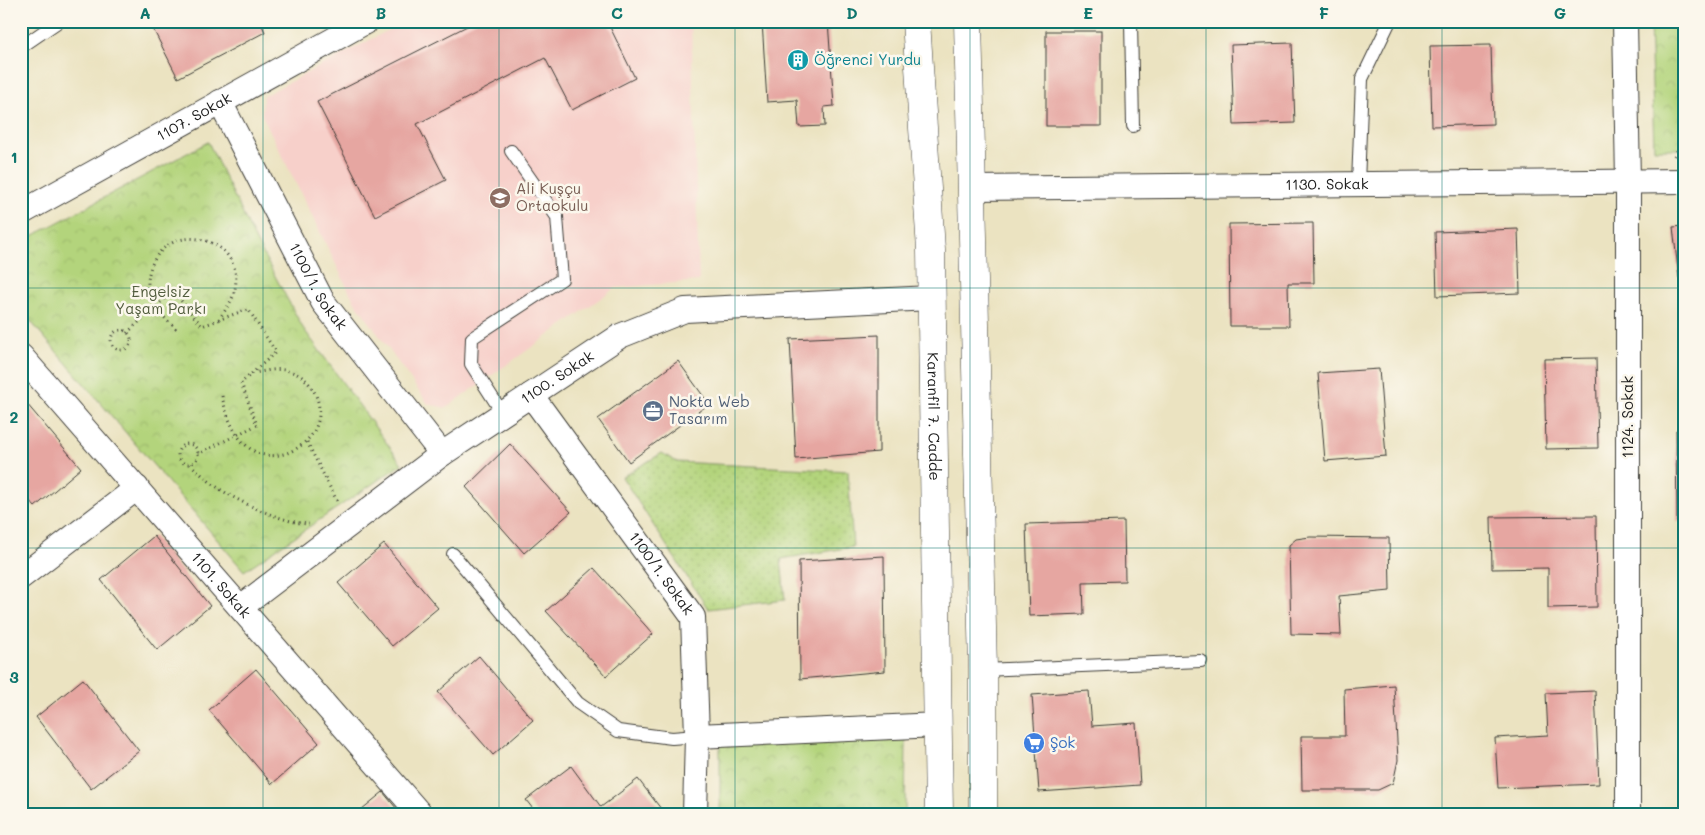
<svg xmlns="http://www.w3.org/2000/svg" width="1705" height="835" viewBox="0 0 1705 835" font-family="Mali,sans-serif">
<defs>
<pattern id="grass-dots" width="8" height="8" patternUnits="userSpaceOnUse" patternTransform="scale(1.25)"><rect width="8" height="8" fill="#b3d47b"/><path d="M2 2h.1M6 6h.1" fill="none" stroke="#99b56a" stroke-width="1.8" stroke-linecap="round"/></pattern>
<pattern id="park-crowns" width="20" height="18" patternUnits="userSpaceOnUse" patternTransform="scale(1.25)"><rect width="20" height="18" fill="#b3d47b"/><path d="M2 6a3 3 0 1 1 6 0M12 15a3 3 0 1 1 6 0" fill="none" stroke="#99b56a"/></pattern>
</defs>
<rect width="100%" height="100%" fill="#fbf7ec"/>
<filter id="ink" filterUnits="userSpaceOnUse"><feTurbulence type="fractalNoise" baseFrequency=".02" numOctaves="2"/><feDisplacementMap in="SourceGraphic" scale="10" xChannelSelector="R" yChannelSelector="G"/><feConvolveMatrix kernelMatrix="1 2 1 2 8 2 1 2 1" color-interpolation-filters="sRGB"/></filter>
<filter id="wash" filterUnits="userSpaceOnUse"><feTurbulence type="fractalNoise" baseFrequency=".0096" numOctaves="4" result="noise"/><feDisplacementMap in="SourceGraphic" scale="20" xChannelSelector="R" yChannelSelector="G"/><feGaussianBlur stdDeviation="1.12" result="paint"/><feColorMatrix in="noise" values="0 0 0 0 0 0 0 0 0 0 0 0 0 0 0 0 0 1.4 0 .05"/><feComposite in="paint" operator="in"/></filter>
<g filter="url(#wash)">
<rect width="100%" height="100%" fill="#ebe3c1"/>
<polygon fill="#f7d0ca" points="406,21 691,21 699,281 615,288 446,408 428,404 353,299 262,115 263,96"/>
<polygon fill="url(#grass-dots)" stroke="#68784c" points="662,453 677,462 848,471 853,547 781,559 785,600 708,609 622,477"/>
<g fill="url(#park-crowns)" stroke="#68784c">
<polygon points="1650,21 1684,21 1684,149 1654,149"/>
<polygon points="208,142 255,239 303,328 402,464 244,571 21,310 21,242"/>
<polygon points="720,741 906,741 905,814 720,814"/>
</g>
<g id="blocks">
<g fill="#e6a6a1">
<polygon points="149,21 260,21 265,32 178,78"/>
<polygon points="477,21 607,21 635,78 572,110 545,58 417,124 446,180 375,216 317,102"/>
<polygon points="762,21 828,21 834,106 824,107 825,126 799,127 797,100 767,102"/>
<rect x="1046" y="31" width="55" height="95"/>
<polygon points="1292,43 1295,123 1234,125 1231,45"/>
<polygon points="1491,45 1493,124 1432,126 1430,46"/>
<polygon points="1313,223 1314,283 1288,283 1289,326 1230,326 1229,224"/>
<polygon points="1684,226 1684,277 1679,278 1673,227"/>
<polygon points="1518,229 1520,293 1437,296 1435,232"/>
<polygon points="879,335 879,452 796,459 790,339"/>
<polygon points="1596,358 1598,448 1546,449 1544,359"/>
<polygon points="678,361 709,404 629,462 598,419"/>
<polygon points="1379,369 1386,456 1325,461 1318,373"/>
<polygon points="21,397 81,468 35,507 21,491"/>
<polygon points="1676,430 1684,430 1684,522 1677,522"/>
<polygon points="510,444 571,512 524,553 466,487"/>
<polygon points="1596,516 1597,607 1548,608 1548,568 1492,569 1491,517"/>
<polygon points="1124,521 1125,581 1083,582 1084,614 1029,616 1026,524"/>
<polygon points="154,536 210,606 157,650 101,580"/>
<polygon points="1310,537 1389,538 1390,591 1339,596 1341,635 1291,634 1289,545 1296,539"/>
<polygon points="384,544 438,608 392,646 338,583"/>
<polygon points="884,556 885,671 800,679 799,561"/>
<polygon points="594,568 653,634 606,676 546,611"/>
<polygon points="479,656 533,720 493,755 438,692"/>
<polygon points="256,669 319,743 272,784 209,710"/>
<polygon points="83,679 139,751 91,789 36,717"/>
<polygon points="1394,685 1398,760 1393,783 1378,790 1302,790 1301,736 1345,736 1344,689"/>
<polygon points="1089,691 1092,726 1136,723 1140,785 1039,792 1032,695"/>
<polygon points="1595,691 1599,784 1498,788 1495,738 1548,735 1546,693"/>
<polygon points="1680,693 1684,693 1684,782 1682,782"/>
<polygon points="571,766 601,807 638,779 665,814 537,814 526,800"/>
<polygon points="383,792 401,814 356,814"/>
</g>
</g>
</g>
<g filter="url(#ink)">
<use href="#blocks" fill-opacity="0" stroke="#3b3a35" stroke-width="1"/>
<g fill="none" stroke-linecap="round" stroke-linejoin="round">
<g stroke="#3b3a35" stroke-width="14">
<g id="service">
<polyline points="1131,21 1133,126"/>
<polyline points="24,45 59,21"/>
<polyline points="1358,184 1362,79 1390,21"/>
<polyline points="503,414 471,364 472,338 562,279 557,217 511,151"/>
<polyline points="453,554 578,703 618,731 672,738 697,736"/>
<polyline points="983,670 1201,661"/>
</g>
</g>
<g stroke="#3b3a35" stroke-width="26">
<g id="minor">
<polyline points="1625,21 1628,182 1628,814"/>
<path id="s1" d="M 220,102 L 323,302 L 442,454"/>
<path id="s2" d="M 971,188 L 1684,181"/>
<path id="s3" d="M 21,213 L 367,21"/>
<path id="s4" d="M 21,356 L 420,814"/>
<path id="s5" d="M 531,395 L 693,617 L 697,736 L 695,814"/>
<polyline points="21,577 137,488"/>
<path id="s6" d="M 241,607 L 442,454 L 620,336 L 685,310 L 931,298"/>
<polyline points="697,736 937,725"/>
</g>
</g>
<g stroke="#3b3a35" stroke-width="29">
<g id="tertiary">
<path id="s7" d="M 916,21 L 931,250 L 939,814"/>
<polyline points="968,21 983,670 983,814"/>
</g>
</g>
<g stroke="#3b3a35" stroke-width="3" stroke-dasharray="1 4" stroke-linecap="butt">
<polyline points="1678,21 1684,25"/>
<polyline points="1674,156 1684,139"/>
<path d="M 176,329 C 169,322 161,315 155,307 C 148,295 146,283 150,270 C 166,217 245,236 235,289 C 233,301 225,310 219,319"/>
<circle cx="121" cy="340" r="10"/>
<polyline points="127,333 173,291 202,326 248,309 276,352 241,383 257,425 198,454"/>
<path d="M 222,396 C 229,429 248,466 287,453 C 298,449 310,440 315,429 C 326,408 314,379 292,372 C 280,367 266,371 254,373"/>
<polyline points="307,442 338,503"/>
<circle cx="188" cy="454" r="10"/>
<path d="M 190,464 C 199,472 208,481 217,487 C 238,502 284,523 309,524"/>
</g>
<use href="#service" stroke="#fff" stroke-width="12"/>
<use href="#minor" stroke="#fff" stroke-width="24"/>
<use href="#tertiary" stroke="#fff" stroke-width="28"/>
</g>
</g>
<path fill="none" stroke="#0f766e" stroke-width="1" stroke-opacity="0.55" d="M 263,21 L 263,814M 499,21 L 499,814M 735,21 L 735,814M 970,21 L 970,814M 1206,21 L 1206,814M 1442,21 L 1442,814M 21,288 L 1684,288M 21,548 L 1684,548"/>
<defs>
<g id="building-disc" transform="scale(1.125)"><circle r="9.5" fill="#0f9aa8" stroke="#fbf7ec"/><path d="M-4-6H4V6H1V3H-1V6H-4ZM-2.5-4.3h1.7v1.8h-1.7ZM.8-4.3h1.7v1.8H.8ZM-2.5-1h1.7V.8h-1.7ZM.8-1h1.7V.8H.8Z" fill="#fff"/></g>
<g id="school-disc" transform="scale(1.125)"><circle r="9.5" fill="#8d6e63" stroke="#fbf7ec"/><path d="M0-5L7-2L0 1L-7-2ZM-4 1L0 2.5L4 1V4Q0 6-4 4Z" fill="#fff"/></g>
<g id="office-disc" transform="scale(1.125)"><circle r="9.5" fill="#5c6f8a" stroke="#fbf7ec"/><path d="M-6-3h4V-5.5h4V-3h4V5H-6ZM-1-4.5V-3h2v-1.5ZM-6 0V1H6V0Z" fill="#fff"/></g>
<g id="supermarket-disc" transform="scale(1.125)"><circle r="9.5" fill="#3f7fe0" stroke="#fbf7ec"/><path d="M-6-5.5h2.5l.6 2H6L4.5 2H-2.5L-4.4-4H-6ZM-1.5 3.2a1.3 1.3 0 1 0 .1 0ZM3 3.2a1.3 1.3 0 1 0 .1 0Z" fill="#fff"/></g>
</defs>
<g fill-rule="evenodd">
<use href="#building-disc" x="798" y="60"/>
<use href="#school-disc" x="500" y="198"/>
<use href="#office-disc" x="653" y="411"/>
<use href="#supermarket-disc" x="1034" y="743"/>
</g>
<g text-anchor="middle" stroke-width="5" stroke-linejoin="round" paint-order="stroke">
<g font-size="15" fill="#0d838f" stroke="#fbf7ec" text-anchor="start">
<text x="814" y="65">Öğrenci Yurdu</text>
</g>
<g font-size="15" fill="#1c1c1c" stroke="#fbf7ec">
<text dy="5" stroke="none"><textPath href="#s3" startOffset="198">1107. Sokak</textPath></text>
<text dy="5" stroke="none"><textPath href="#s2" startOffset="356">1130. Sokak</textPath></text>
<text dy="5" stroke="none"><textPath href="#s1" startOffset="209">1100/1. Sokak</textPath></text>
<text dy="5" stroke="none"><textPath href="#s6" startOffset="391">1100. Sokak</textPath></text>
<text dy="5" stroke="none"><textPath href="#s7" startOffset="396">Karanfil 7. Cadde</textPath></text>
<text transform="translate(1628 417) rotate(-90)" y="5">1124. Sokak</text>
<text dy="5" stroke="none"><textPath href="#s5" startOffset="221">1100/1. Sokak</textPath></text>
<text dy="5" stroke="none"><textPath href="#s4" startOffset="304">1101. Sokak</textPath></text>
</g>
<g font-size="15" fill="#785e54" stroke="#fbf7ec" text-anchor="start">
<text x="516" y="194">Ali Kuşçu<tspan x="516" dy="17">Ortaokulu</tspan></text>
</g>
<g font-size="15" fill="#515c3d" stroke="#fbf7ec">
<text x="161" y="297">Engelsiz<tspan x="161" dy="17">Yaşam Parkı</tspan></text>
</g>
<g font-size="15" fill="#4e5e75" stroke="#fbf7ec" text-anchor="start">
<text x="669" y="407">Nokta Web<tspan x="669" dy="17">Tasarım</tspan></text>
</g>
<g font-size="15" fill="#366cbe" stroke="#fbf7ec" text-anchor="start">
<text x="1050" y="748">Şok</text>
</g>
</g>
<rect width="1705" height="835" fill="none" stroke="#fbf7ec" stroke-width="55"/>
<rect x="28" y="28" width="1650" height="780" fill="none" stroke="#0f766e" stroke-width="2"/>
<g font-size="16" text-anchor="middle" font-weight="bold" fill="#0f766e">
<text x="145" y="19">A</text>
<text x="381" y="19">B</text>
<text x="617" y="19">C</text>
<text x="852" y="19">D</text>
<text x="1088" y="19">E</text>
<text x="1324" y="19">F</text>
<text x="1560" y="19">G</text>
<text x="14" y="163">1</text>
<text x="14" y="423">2</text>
<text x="14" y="683">3</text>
</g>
</svg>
